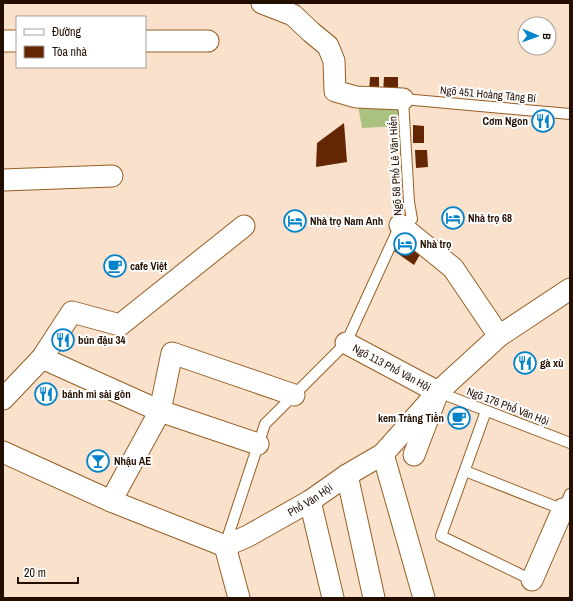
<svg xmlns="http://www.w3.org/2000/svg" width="573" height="601" viewBox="0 0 573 601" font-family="'Archivo Narrow',sans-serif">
<rect width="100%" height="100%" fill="#fae1cb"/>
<polygon fill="#aac17f" points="357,100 398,103 399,126 362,128"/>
<g fill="#652603">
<polygon points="370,77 379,77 379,94 369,93"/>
<polygon points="384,77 398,77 398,95 383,94"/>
<polygon points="344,123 347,162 316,167 317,143"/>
<polygon points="413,125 424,126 424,143 413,143"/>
<polygon points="415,150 427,150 428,167 416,168"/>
<polygon points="401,237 422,251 414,265 394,251"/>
</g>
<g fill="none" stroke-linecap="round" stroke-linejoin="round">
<g stroke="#955f25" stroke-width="12">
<g id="service">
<polyline points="438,392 570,443"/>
<polyline points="486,411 441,536 532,580"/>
<polyline points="465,471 564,510"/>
<polyline points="563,509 570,494"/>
<polyline points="225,545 265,424 346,343 400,225 412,219 409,202 403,99 570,114"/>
</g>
</g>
<g stroke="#955f25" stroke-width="23">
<g id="minor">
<polyline points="262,3 293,15 311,32 328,46 334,61 335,91 356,97 403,99"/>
<polyline points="3,41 17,41"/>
<polyline points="145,41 208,41"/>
<polyline points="3,180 112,176"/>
<polyline points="400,225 453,268 499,336"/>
<path id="s1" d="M 346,343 L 438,392 L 414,455"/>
<polyline points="42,358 160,411 258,444"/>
<polyline points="3,399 42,358 72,312 120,325 244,226"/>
<path id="s2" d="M 3,452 L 111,501 L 225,546 L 248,536 L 310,501 L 347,475 L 383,454 L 438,392 L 499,336 L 570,289"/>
<polyline points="383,454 424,598"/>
<polyline points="347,475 374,598"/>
<polyline points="111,501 160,411 172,353 294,395"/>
<polyline points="310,501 333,598"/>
<polyline points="225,546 239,598"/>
<polyline points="532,580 563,509"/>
</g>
</g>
<use href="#service" stroke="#fff" stroke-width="10"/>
<use href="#minor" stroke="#fff" stroke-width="21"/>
</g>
<defs>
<g id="restaurant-ring" transform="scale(1.15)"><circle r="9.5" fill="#fff" stroke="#0483cb" stroke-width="1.5"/><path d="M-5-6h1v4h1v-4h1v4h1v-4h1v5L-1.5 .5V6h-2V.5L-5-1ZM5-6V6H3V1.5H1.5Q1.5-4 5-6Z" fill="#0483cb"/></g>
<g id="hotel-ring" transform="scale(1.15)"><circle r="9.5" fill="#fff" stroke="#0483cb" stroke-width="1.5"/><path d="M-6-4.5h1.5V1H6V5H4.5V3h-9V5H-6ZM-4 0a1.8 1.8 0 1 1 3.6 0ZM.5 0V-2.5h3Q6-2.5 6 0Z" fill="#0483cb"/></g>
<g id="cafe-ring" transform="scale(1.15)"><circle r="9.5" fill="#fff" stroke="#0483cb" stroke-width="1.5"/><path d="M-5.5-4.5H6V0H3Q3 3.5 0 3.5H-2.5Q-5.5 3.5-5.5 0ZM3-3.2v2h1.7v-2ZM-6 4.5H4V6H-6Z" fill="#0483cb"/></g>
<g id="bar-ring" transform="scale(1.15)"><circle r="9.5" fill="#fff" stroke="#0483cb" stroke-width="1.5"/><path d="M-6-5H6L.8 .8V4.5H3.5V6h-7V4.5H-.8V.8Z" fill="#0483cb"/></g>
</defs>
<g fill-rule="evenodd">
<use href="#restaurant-ring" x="543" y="121"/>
<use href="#hotel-ring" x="453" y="218"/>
<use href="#hotel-ring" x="295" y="221"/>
<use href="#hotel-ring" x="405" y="244"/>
<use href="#cafe-ring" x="115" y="266"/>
<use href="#restaurant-ring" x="63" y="340"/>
<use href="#restaurant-ring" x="525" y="363"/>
<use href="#restaurant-ring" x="46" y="394"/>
<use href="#cafe-ring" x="459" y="418"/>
<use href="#bar-ring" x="98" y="461"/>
</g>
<g text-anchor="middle" stroke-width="4" stroke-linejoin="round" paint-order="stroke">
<g font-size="11" fill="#230e00" stroke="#fff">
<text transform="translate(488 94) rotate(5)" y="4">Ngõ 451 Hoàng Tăng Bí</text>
<text transform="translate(395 166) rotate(-93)" y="4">Ngõ 58 Phố Lê Văn Hiến</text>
<text dy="4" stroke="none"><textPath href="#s1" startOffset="52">Ngõ 113 Phố Văn Hội</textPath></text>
<text transform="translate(508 406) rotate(21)" y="4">Ngõ 176 Phố Văn Hội</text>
<text dy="4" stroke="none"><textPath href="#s2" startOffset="338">Phố Văn Hội</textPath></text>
</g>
<g font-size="11" font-weight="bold" fill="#230e00" stroke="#fff" text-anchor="start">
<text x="528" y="125" text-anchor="end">Cơm Ngon</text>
<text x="468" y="222">Nhà trọ 68</text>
<text x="310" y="225">Nhà trọ Nam Anh</text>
<text x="420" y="248">Nhà trọ</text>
<text x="130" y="270">cafe Việt</text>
<text x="78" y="344">bún đậu 34</text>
<text x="540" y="367">gà xù</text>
<text x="62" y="398">bánh mì sài gòn</text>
<text x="444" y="422" text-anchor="end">kem Tràng Tiền</text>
<text x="114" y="465">Nhậu AE</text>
</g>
</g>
<rect width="573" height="601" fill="none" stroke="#230e00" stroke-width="8"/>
<rect x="16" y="16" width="130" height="52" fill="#ffffff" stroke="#a79f99"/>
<rect x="24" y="29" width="20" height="6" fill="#ffffff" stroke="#a79f99"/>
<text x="52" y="36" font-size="12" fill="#230e00">Đường</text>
<rect x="24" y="46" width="20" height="12" fill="#652603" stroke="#a79f99"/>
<text x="52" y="56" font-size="12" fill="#230e00">Tòa nhà</text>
<g transform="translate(537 36) rotate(92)"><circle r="19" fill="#ffffff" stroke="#a79f99"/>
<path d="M0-3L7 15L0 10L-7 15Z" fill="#0483cb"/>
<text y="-6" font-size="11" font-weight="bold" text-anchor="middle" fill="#230e00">B</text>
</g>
<path d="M18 577v6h60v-6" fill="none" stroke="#230e00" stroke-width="2"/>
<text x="24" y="577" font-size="12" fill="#230e00" stroke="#ffffff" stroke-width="3" paint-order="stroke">20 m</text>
</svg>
